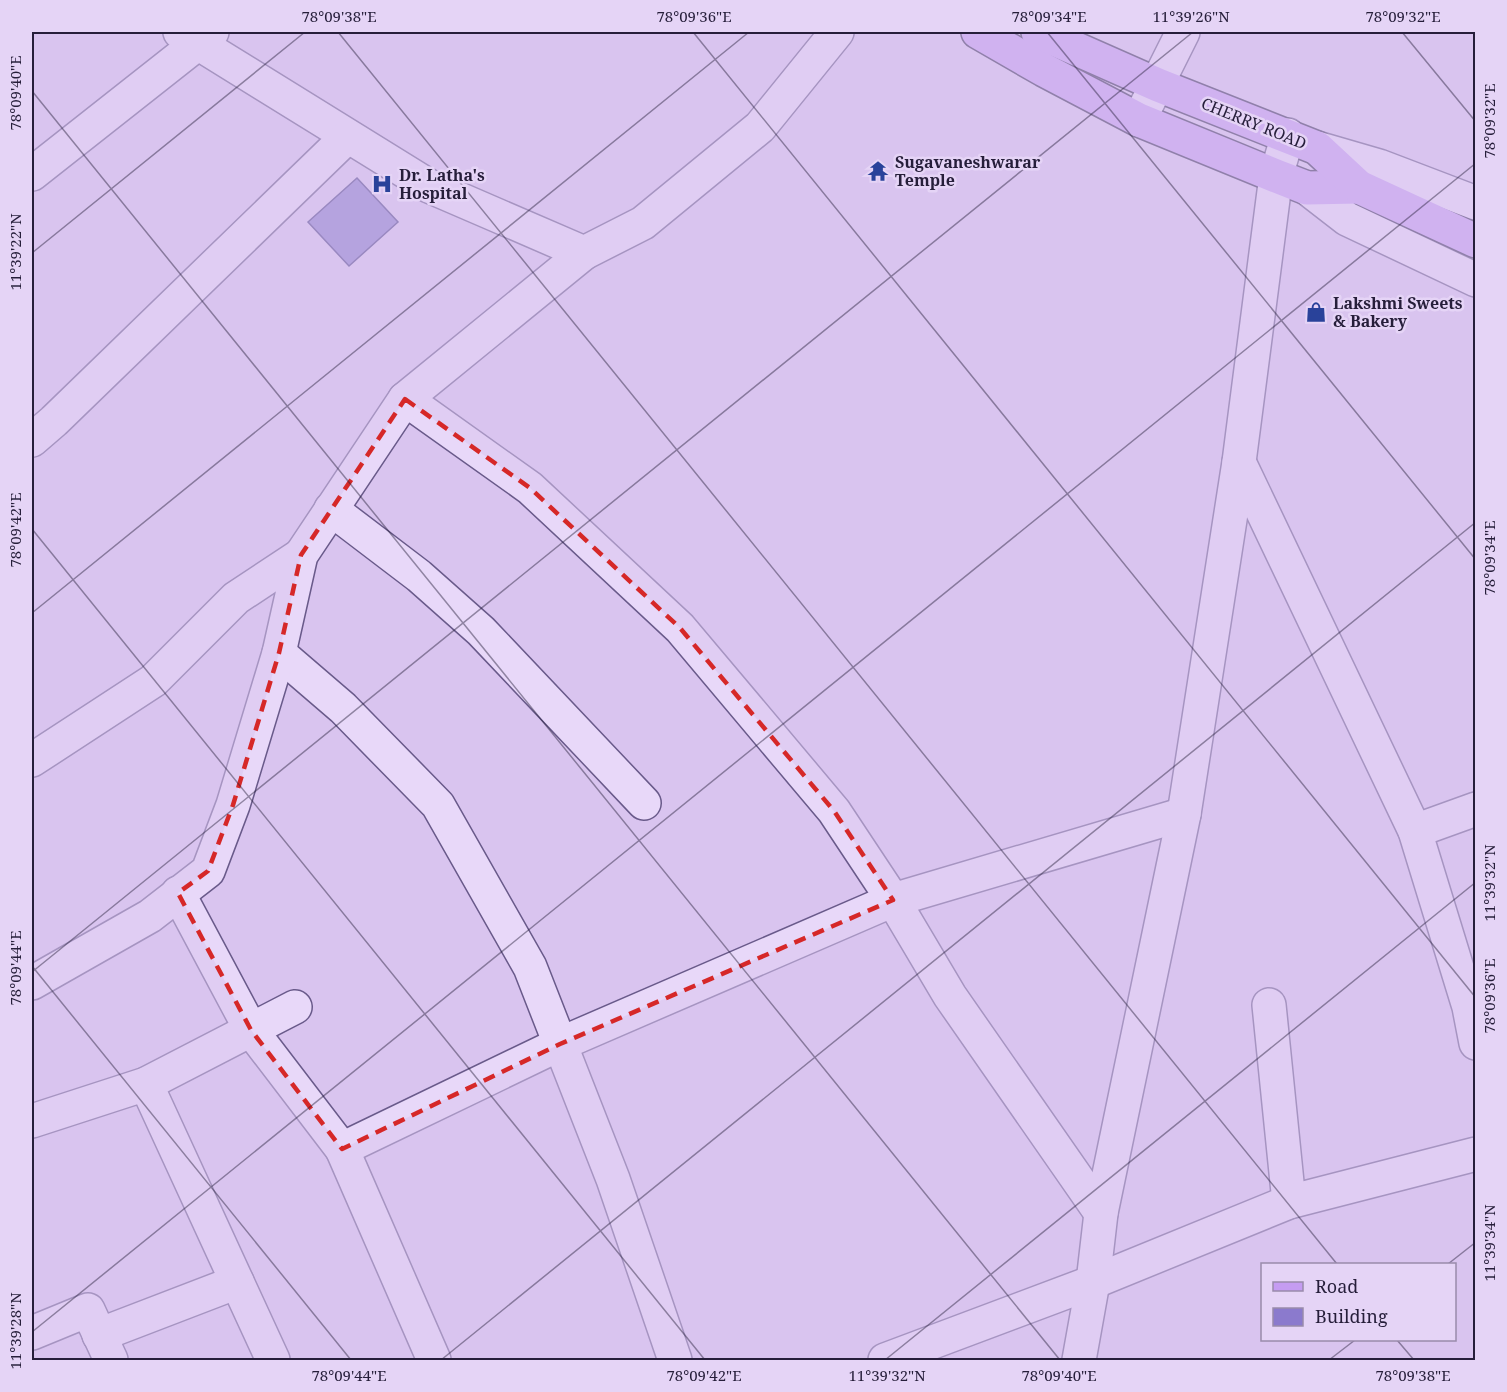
<svg xmlns="http://www.w3.org/2000/svg" width="1507" height="1392" viewBox="0 0 1507 1392" font-family="'Noto Serif',serif">
<rect width="100%" height="100%" fill="#d9c4ef"/>
<polygon fill="#8b7acd" stroke="#4d4089" stroke-width="1.5" points="357,178 398,222 349,266 308,222"/>
<g fill="none" stroke-linecap="round" stroke-linejoin="round">
<g stroke="#695a8a" stroke-width="36">
<g id="minor">
<polyline points="180,32 429,186 584,253 643,223 760,127 837,32"/>
<polyline points="1139,120 1183,32"/>
<polyline points="1317,148 1379,166 1476,203"/>
<polyline points="32,174 212,32"/>
<polyline points="1307,188 1347,219 1476,280"/>
<polyline points="405,399 530,488 680,628 834,811 893,900 950,996 1101,1213"/>
<polyline points="32,440 54,421 347,137"/>
<polyline points="1239,462 1415,831 1469,1007 1476,1043"/>
<polyline points="331,509 419,576 481,631 644,803"/>
<polyline points="279,653 343,708 438,805 530,967 613,1179 675,1360"/>
<polyline points="32,760 153,681 236,598 301,555"/>
<polyline points="1415,831 1476,809"/>
<polyline points="178,893 251,1030 342,1149 560,1044 893,900 1184,814"/>
<polyline points="32,983 150,916 208,871 233,805 279,653 301,555 405,399 584,253"/>
<polyline points="1269,1005 1289,1202"/>
<polyline points="146,1084 273,1360"/>
<polyline points="32,1121 146,1084 295,1007"/>
<polyline points="342,1149 434,1360"/>
<polyline points="32,1333 88,1310 111,1360"/>
<polyline points="99,1335 237,1282"/>
<polyline points="885,1360 1093,1282 1289,1202 1476,1154"/>
<polyline points="1079,1360 1093,1282 1101,1213 1184,814 1239,462 1276,176 1288,135"/>
</g>
</g>
<g stroke="#392e58" stroke-width="36">
<g id="major">
<polyline points="978,32 1044,70 1139,120 1276,176 1307,188 1359,187"/>
<polyline points="1038,32 1158,85 1317,148 1359,187 1476,241"/>
</g>
</g>
<use href="#minor" stroke="#e8d8f9" stroke-width="33"/>
<use href="#major" stroke="#c59cf2" stroke-width="33"/>
</g>
<path d="M0 0H1507V1392H0ZM 405,399 L 530,488 L 680,628 L 834,811 L 893,900 L 560,1044 L 342,1149 L 251,1030 L 178,893 L 208,871 L 233,805 L 279,653 L 301,555 Z" fill="#d9c4ef" fill-opacity=".55" fill-rule="evenodd"/>
<path fill="none" stroke="#d62828" stroke-width="4.5" stroke-dasharray="12 8" stroke-linejoin="round" d="M 405,399 L 530,488 L 680,628 L 834,811 L 893,900 L 560,1044 L 342,1149 L 251,1030 L 178,893 L 208,871 L 233,805 L 279,653 L 301,555 Z"/>
<path fill="none" stroke="#261e3a" stroke-width="1.5" stroke-opacity="0.45" d="M 338,32 L 1337,1264M 693,32 L 1476,998M 1047,32 L 1476,560M 1402,32 L 1476,122M 32,91 L 1060,1360M 32,253 L 305,32M 32,529 L 705,1360M 32,613 L 749,32M 32,966 L 351,1360M 32,972 L 1193,32M 1448,1264 L 1476,1242M 32,1332 L 1476,163M 1397,1340 L 1414,1360M 441,1360 L 1476,522M 885,1360 L 1476,882M 1329,1360 L 1355,1340"/>
<defs>
<g id="temple-bare" transform="scale(1.62)"><path d="M0-6L5-2H3V0L6.5 2.5H4V6H1.5V3h-3V6H-4V2.5H-6.5L-3 0V-2H-5Z" fill="#29429a" stroke="#e5d4f6" stroke-width="2.5" paint-order="stroke"/></g>
<g id="hospital-bare" transform="scale(1.62)"><path d="M-5-5h3v3.5h4V-5h3V5h-3V1.5h-4V5h-3Z" fill="#29429a" stroke="#e5d4f6" stroke-width="2.5" paint-order="stroke"/></g>
<g id="shop-bare" transform="scale(1.62)"><path d="M-5-2.5h2.3a2.7 3.5 0 0 1 5.4 0H5L5.5 6h-11ZM-1.5-2.5h3a1.5 2.3 0 0 0-3 0Z" fill="#29429a" stroke="#e5d4f6" stroke-width="2.5" paint-order="stroke"/></g>
</defs>
<g fill-rule="evenodd">
<use href="#temple-bare" x="878" y="171"/>
<use href="#hospital-bare" x="382" y="184"/>
<use href="#shop-bare" x="1316" y="312"/>
</g>
<g text-anchor="middle" stroke-width="5" stroke-linejoin="round" paint-order="stroke">
<g font-size="16" fill="#261e3a" stroke="#e5d4f6">
<text transform="translate(1254 123) rotate(22)" y="6">CHERRY ROAD</text>
</g>
<g font-size="16" font-weight="bold" fill="#261e3a" stroke="#e5d4f6" text-anchor="start">
<text x="895" y="168">Sugavaneshwarar<tspan x="895" dy="18">Temple</tspan></text>
<text x="399" y="181">Dr. Latha's<tspan x="399" dy="18">Hospital</tspan></text>
<text x="1333" y="309">Lakshmi Sweets<tspan x="1333" dy="18">&amp; Bakery</tspan></text>
</g>
</g>
<rect width="1507" height="1392" fill="none" stroke="#e5d4f6" stroke-width="66"/>
<rect x="1261" y="1263" width="195" height="78" fill="#e5d4f6" stroke="#998bab" stroke-width="1.5"/>
<rect x="1273" y="1282" width="30" height="9" fill="#c59cf2" stroke="#998bab" stroke-width="1.5"/>
<text x="1315" y="1293" font-size="18" fill="#261e3a">Road</text>
<rect x="1273" y="1308" width="30" height="18" fill="#8b7acd" stroke="#998bab" stroke-width="1.5"/>
<text x="1315" y="1323" font-size="18" fill="#261e3a">Building</text>
<rect x="33" y="33" width="1441" height="1326" fill="none" stroke="#261e3a" stroke-width="2"/>
<g font-size="15" text-anchor="middle" fill="#261e3a">
<text x="339" y="22">78°09'38"E</text>
<text x="694" y="22">78°09'36"E</text>
<text x="1049" y="22">78°09'34"E</text>
<text x="1191" y="22">11°39'26"N</text>
<text x="1403" y="22">78°09'32"E</text>
<text transform="translate(16 93) rotate(-90)" y="5">78°09'40"E</text>
<text transform="translate(1490 121) rotate(-90)" y="5">78°09'32"E</text>
<text transform="translate(16 252) rotate(-90)" y="5">11°39'22"N</text>
<text transform="translate(16 530) rotate(-90)" y="5">78°09'42"E</text>
<text transform="translate(1490 558) rotate(-90)" y="5">78°09'34"E</text>
<text transform="translate(1490 883) rotate(-90)" y="5">11°39'32"N</text>
<text transform="translate(16 968) rotate(-90)" y="5">78°09'44"E</text>
<text transform="translate(1490 996) rotate(-90)" y="5">78°09'36"E</text>
<text transform="translate(1490 1243) rotate(-90)" y="5">11°39'34"N</text>
<text transform="translate(16 1331) rotate(-90)" y="5">11°39'28"N</text>
<text x="349" y="1381">78°09'44"E</text>
<text x="704" y="1381">78°09'42"E</text>
<text x="887" y="1381">11°39'32"N</text>
<text x="1059" y="1381">78°09'40"E</text>
<text x="1413" y="1381">78°09'38"E</text>
</g>
</svg>
